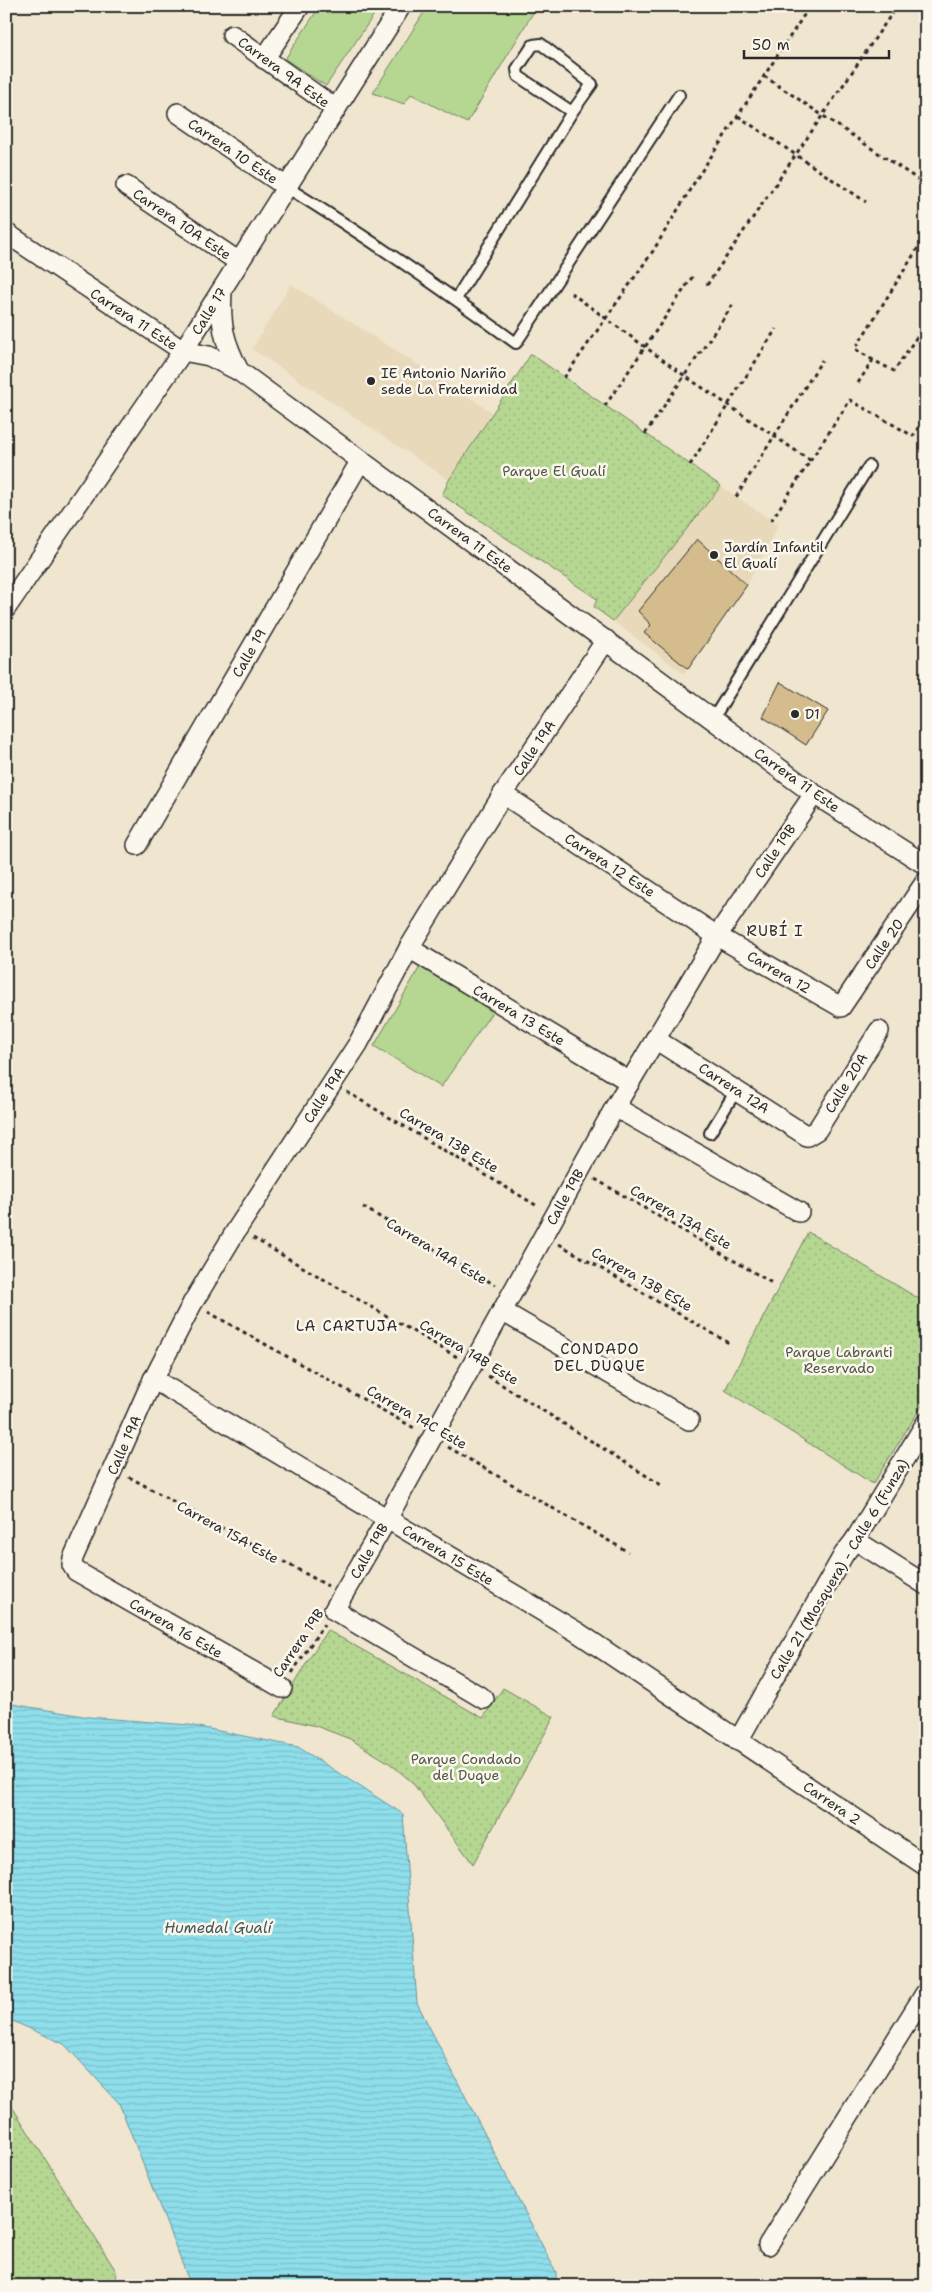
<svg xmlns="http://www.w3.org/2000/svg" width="932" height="2292" viewBox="0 0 932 2292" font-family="'Shantell Sans',sans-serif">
<defs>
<pattern id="park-dots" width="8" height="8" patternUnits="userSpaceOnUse" patternTransform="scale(1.25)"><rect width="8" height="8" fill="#b5d792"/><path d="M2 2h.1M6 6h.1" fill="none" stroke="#9cb97e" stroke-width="1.8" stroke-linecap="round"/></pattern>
<pattern id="water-rules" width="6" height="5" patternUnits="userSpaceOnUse" patternTransform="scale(1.25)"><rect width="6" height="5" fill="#8edeeb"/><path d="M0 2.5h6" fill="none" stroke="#7bbfca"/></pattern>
</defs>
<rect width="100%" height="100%" fill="#f0e5cf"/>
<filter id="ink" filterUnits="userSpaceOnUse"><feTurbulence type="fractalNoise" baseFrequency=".02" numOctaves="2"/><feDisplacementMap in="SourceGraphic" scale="10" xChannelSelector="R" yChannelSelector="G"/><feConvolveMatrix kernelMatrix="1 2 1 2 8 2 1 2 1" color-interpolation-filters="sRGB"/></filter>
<g filter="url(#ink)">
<g fill="#e8d9bb">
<polygon points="291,284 492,412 449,480 252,349"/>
<polygon points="721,486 778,525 747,585 684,674 613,621"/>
</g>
<g fill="#b5d792" stroke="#70815e">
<polygon points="320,6 372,6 377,10 326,86 285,59"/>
<polygon points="428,6 537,6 467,123 411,94 404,104 373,93"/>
<polygon points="421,965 492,1012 441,1087 374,1046"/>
</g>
<g fill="url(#park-dots)" stroke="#70815e">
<polygon points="531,354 721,486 613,621 594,607 597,599 442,495 449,480"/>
<polygon points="808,1232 926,1303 926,1399 873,1484 725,1390"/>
<polygon points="327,1630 483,1718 503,1688 554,1717 473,1864 412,1782 388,1762 350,1739 316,1726 274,1716"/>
<polygon points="6,2097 116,2271 117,2286 6,2286"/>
</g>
<polygon fill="url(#water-rules)" stroke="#66969e" points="6,1703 89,1717 189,1725 298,1747 403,1814 417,2003 556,2272 556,2286 191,2286 119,2103 64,2044 6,2018"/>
<g fill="#d5bc8c" stroke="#2b2b2b">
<polygon points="697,539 747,585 688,669 644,633 651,625 638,611"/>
<polygon points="780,682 828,711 806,745 763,717"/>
</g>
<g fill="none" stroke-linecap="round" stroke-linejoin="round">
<g stroke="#2b2b2b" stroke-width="14">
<g id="lane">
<path d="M 288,188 C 366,236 442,289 516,343 L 679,95"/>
<polyline points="456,299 572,112 592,84 541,44 533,45 517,69 518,76 572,112"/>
<polyline points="713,719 869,466"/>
<polyline points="710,1133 737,1089"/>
</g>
</g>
<g stroke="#2b2b2b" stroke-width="22">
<g id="street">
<polyline points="232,35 336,109"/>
<polyline points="264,59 300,6"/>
<polyline points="178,113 288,188"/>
<polyline points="126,186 239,262"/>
<polyline points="6,233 183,351 209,356 239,371 814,794 926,865"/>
<path d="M 222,291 C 220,326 224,341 239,371"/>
<polyline points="6,608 183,351 401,6"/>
<polyline points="503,794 717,936 841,1007 926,881"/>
<polyline points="137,845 361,460"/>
<polyline points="409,948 630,1082"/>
<polyline points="655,1039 807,1136 817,1130 879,1031"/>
<polyline points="615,1107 799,1212"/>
<polyline points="502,1311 689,1420"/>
<polyline points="153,1379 577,1632 926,1866"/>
<polyline points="855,1540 926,1585"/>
<polyline points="282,1688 76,1571 72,1565 73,1558 148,1390 192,1304 237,1229 358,1044 409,948 503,794 606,640"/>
<polyline points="484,1699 334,1610 387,1519 615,1107 717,936 814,794"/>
<polyline points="738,1741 844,1554 855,1540 926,1423"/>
<polyline points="768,2245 926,1992"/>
</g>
</g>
<g stroke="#2b2b2b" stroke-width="3" stroke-dasharray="4 4" stroke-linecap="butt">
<polyline points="764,76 926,185"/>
<polyline points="738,116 866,202"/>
<polyline points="707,285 897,6"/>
<polyline points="571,293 685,376 811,461"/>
<polyline points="873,360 855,349 926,235"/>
<polyline points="564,378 653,251 697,178 810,6"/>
<polyline points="858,383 873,360 894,371 926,323"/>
<polyline points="605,406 693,276"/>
<polyline points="645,434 734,303"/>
<polyline points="690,465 776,329"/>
<polyline points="736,497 822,360"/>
<polyline points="771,521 850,400 913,436 926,415"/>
<polyline points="347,1092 539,1207"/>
<polyline points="595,1179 772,1283"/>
<polyline points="363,1207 495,1285"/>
<polyline points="253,1238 457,1357"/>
<polyline points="559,1244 729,1343"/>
<polyline points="208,1312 416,1429"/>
<polyline points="488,1376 661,1485"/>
<polyline points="448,1447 628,1552"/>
<polyline points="129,1477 328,1586"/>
<polyline points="292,1673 324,1624"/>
</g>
<use href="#lane" stroke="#fbf7ec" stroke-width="10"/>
<use href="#street" stroke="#fbf7ec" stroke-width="19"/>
</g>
</g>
<g fill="#2b2b2b" stroke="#fbf7ec" stroke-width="2">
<circle cx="371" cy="381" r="5"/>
<circle cx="714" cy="555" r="5"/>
<circle cx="795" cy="714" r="5"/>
</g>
<g text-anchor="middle" stroke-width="5" stroke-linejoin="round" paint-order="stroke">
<g font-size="14" fill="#2b2b2b" stroke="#fbf7ec">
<text transform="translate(284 72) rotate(36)" y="5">Carrera 9A Este</text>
<text transform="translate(233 151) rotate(34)" y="5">Carrera 10 Este</text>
<text transform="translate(182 224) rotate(34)" y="5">Carrera 10A Este</text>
<text transform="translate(209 311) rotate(-58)" y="5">Calle 17</text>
<text transform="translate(134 319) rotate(33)" y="5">Carrera 11 Este</text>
<text transform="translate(470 540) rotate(36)" y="5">Carrera 11 Este</text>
<text transform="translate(249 653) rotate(-60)" y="5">Calle 19</text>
<text transform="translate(534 748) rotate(-56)" y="5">Calle 19A</text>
<text transform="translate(797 780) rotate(35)" y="5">Carrera 11 Este</text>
<text transform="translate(775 851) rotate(-56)" y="5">Calle 19B</text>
<text transform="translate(610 865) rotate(33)" y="5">Carrera 12 Este</text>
<text transform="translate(884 944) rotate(-56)" y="5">Calle 20</text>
<text transform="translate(779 972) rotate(30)" y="5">Carrera 12</text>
<text transform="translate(519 1015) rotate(31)" y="5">Carrera 13 Este</text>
<text transform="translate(846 1083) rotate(-58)" y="5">Calle 20A</text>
<text transform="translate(734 1088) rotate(33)" y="5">Carrera 12A</text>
<text transform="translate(324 1095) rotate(-57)" y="5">Calle 19A</text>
<text transform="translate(449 1140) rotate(31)" y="5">Carrera 13B Este</text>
<text transform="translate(565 1197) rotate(-61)" y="5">Calle 19B</text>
<text transform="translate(681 1217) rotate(30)" y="5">Carrera 13A Este</text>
<text transform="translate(437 1251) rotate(31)" y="5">Carrera 14A Este</text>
<text transform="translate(642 1279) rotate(30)" y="5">Carrera 13B ESte</text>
<text transform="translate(469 1352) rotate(31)" y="5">Carrera 14B Este</text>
<text transform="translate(417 1417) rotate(30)" y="5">Carrera 14C Este</text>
<text transform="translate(124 1445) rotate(-66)" y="5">Calle 19A</text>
<text transform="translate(228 1532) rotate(29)" y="5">Carrera 15A Este</text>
<text transform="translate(369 1551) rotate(-60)" y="5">Calle 19B</text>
<text transform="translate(448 1555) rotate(31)" y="5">Carrera 15 Este</text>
<text transform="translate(839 1569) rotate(-59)" y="5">Calle 21 (Mosquera) - Calle 6 (Funza)</text>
<text transform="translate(176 1628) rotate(30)" y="5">Carrera 16 Este</text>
<text transform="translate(298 1643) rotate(-56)" y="5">Carrera 19B</text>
<text transform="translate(832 1803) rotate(34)" y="5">Carrera 2</text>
</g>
<g font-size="14" fill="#2b2b2b" stroke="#fbf7ec" text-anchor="start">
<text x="381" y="378">IE Antonio Nariño<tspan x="381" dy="16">sede La Fraternidad</tspan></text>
<text x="724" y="552">Jardín Infantil<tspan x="724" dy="16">El Gualí</tspan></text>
<text x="805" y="719">D1</text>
</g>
<g font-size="14" fill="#4e5645" stroke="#fbf7ec">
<text x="554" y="476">Parque El Gualí</text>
<text x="839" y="1357">Parque Labranti<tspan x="839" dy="16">Reservado</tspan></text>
<text x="466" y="1764">Parque Condado<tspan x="466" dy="16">del Duque</tspan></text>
</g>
<g font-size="15" letter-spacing="1" fill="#2b2b2b" stroke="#fbf7ec">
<text x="775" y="936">RUBÍ I</text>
<text x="347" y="1331">LA CARTUJA</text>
<text x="600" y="1354">CONDADO<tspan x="600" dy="17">DEL DUQUE</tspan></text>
</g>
<g font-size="15" font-style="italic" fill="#44585b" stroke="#fbf7ec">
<text x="218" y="1933">Humedal Gualí</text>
</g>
</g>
<rect width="932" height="2292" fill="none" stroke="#fbf7ec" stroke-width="25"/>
<rect x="12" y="12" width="907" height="2267" fill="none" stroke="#2b2b2b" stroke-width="2" filter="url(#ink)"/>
<path d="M744 50v8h145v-8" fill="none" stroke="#2b2b2b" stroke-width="2.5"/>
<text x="752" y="50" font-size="15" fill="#2b2b2b" stroke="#fbf7ec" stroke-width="4" paint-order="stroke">50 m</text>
</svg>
